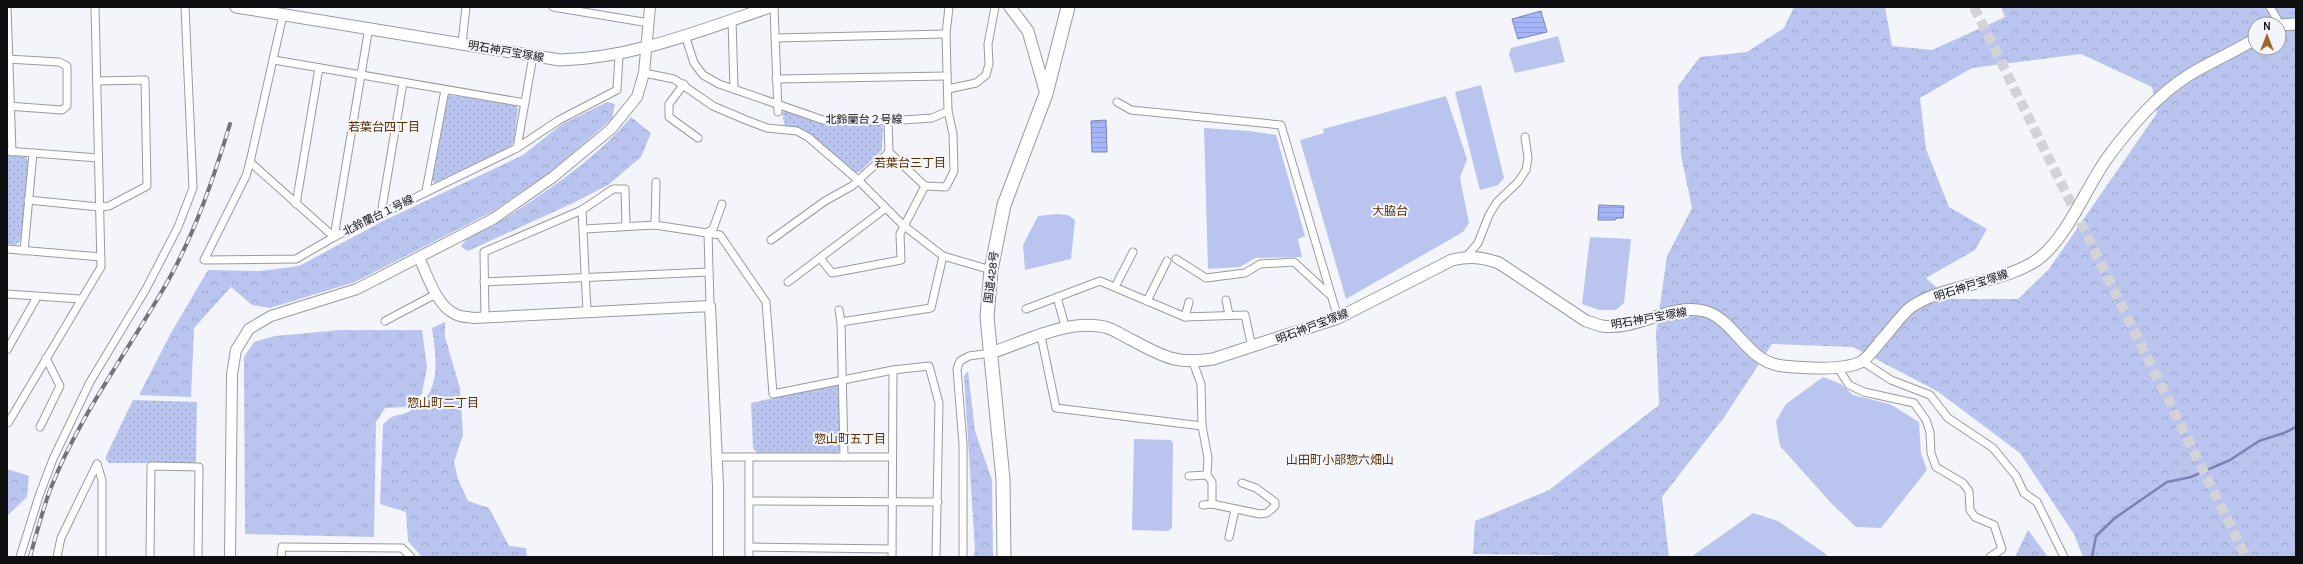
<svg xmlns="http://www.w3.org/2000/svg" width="2303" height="564" viewBox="0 0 2303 564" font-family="Karla,'Noto Sans JP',sans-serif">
<defs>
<pattern id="grass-tufts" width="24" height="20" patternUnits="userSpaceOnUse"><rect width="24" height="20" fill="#bac5ef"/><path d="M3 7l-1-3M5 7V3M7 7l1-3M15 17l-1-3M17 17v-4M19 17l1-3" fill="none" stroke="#9fa8cc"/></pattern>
<pattern id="forest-crowns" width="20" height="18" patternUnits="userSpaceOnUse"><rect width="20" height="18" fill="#bac5ef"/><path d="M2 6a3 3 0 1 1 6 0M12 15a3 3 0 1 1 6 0" fill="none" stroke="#9fa8cc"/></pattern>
<pattern id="park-dots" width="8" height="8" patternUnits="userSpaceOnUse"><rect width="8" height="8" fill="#bac5ef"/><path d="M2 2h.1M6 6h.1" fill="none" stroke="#9fa8cc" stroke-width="1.8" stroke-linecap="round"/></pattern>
<pattern id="water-rules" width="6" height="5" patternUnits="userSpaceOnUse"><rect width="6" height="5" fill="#a6b6fa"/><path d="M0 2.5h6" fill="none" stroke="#8e9bd5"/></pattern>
</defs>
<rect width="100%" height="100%" fill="#f4f5fa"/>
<polygon fill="url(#grass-tufts)" points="341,330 422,330 427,367 422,394 406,407 385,408 376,422 374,537 245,534 244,357 254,342 275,336"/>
<g fill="url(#forest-crowns)" fill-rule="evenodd">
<path d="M 1794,7 L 1885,7 L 1892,46 L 1932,50 L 2005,17 L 2001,7 L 2296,7 L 2296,557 L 2083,557 L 2074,534 L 2020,453 L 1937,391 L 1853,347 L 1772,344 L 1725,416 L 1662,497 L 1669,557 L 1554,557 L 1553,555 L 1473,554 L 1475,521 L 1549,490 L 1659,405 L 1656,333 L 1667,256 L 1692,208 L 1681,155 L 1678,86 L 1700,57 L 1747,52 L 1784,28 ZM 2255,24 L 2279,24 L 2279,48 L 2255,48 ZM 2081,54 L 2152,87 L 2157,113 L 2049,269 L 2018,299 L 1949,299 L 1926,278 L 1975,250 L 1987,229 L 1949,207 L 1926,149 L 1920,98 L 1972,68 Z"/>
<polygon points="607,102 615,104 612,119 553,170 490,213 355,282 270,308 252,305 231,287 194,328 191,397 139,395 171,333 208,270 260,271 299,266 381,222 523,155 562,124"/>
<path d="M 631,117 L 651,133 L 641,157 L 608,185 L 573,203 L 468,251 L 461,247 C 467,233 485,231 498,223 C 544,193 595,160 631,117 Z"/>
<path d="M 445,322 L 445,337 L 460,388 L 463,435 L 454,462 L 458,479 L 468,501 L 489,508 L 509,546 L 526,548 L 527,557 L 422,557 L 408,541 L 406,512 L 380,504 L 383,425 C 395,411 397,418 410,411 C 443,394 436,359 432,328 Z"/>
<polygon points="968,371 975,431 992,480 993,557 973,557 975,551 964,376"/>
<polygon points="7,469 29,476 27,497 7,516"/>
<polygon points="2028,530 2048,557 2015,557"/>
</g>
<g fill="url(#park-dots)">
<polygon points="449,95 515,104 518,109 514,141 510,148 435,183 432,180 446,98"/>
<polygon points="784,111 823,123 880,125 883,128 882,150 861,171 855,173 810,134 800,128 785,127 782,113"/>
<polygon points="7,155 25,156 29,162 22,239 16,245 7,244"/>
<polygon points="836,384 841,389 840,450 837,453 757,453 753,448 751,403"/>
<polygon points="133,400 197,402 196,463 109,463 106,460 106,456"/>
</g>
<g fill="#bac5ef">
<polygon points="1558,36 1565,62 1515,73 1509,54 1511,48"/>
<polygon points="1481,85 1504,178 1498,185 1480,190 1455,92"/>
<polygon points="1446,96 1467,159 1460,178 1469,223 1463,232 1346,299 1300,140 1324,133 1323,129"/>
<polygon points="1204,128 1250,131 1276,135 1305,236 1298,239 1302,257 1255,258 1240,267 1208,269"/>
<polygon points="1056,214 1068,215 1075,220 1071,259 1025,270 1023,245 1038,216"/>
<polygon points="1590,237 1631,239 1624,303 1616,310 1599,310 1582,304"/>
<polygon points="1823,377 1841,384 1853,395 1890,404 1919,422 1921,453 1927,470 1881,528 1856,527 1832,504 1780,446 1776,421 1786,404"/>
<polygon points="1134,439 1171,440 1173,443 1172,528 1168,531 1132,530"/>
<polygon points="1753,513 1778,521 1826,554 1827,557 1691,557"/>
</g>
<g fill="url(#water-rules)" stroke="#7984b4">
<polygon points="1541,11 1547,32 1518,39 1512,19"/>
<polygon points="1106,120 1107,152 1092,152 1091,121"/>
<polygon points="1599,205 1624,206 1623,218 1617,218 1615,220 1598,220"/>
</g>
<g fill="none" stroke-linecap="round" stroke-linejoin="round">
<polyline stroke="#7984b4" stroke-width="2.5" points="2092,557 2096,536 2115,518 2167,482 2191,477 2230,460 2259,441 2284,433 2296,427"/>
<polyline stroke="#d2d2d7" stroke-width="10" stroke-dasharray="10 5" stroke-linecap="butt" points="1974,7 2246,557"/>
<g stroke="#999a9f" stroke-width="9">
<g id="street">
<polyline points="7,7 12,152"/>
<polyline points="553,7 649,23"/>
<polyline points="774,7 778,112"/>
<polyline points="2270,7 2280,24"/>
<polyline points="283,15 250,162 334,237 517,148 533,56"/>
<polyline points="732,20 734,89"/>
<polyline points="685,35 694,63 703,75 719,84 823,120 888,121 932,118 948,111 946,34 949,7"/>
<polyline points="775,38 946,34"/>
<polyline points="462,43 466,7"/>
<polyline points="7,59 59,62 67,66 67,106 62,110 7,106"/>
<polyline points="274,60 525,103"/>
<polyline points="644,73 674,79 713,106 746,120 767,128 797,131 808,137 858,180 903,225 943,256 991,270"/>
<polyline points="776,79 947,76"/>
<polyline points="684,84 669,104 669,117 698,138"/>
<polyline points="948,89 976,83 986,75 989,64 988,44 995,7"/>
<polyline points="1117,102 1131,110 1281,125 1338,318"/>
<polyline points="888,121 889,152 925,186 946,187 954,171 953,134 948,111"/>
<polyline points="517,148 559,120 617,90 619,55"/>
<polyline points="7,151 98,158"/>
<polyline points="250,162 246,176 204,260 296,259 334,237 369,27"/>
<polyline points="426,191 445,90"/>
<polyline points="28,200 99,207 109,206 147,186 145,80 97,81"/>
<polyline points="296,204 319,68"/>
<polyline points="582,210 587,312"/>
<polyline points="381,214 403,83"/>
<polyline points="655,225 656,182"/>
<polyline points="584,229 655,225 720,235 766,302 773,394 893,370 929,366 939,403 936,557"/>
<polyline points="771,240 825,201 852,186 889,152"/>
<polyline points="7,249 101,257"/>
<polyline points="24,251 33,153"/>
<polyline points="1466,257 1478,243 1489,215 1497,202 1518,182 1526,170 1528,158 1525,137"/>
<polyline points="820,258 832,273 901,260 900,234 925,186"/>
<polyline points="1176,259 1206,278 1245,273 1260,264 1294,262 1330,295"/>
<polyline points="484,282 709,272"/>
<polyline points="788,282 886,208"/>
<polyline points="1115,287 1133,252"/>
<polyline points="7,294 80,299"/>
<polyline points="1057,297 1065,326"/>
<polyline points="1226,300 1229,315"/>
<polyline points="1147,301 1167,261"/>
<polyline points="710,306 708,232 713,229 722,204"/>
<polyline points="1026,309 1100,281 1185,317 1245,315 1252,347"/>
<polyline points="839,310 841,322"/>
<polyline points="485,317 484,252 582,210 613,189 625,189 626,226"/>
<polyline points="1185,317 1189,302"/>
<polyline points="385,321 436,294"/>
<polyline points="1041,336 1056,408 1202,426"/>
<polyline points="7,350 37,297"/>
<polyline points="1862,361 1891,380 1930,395 1948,418 1993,448 2016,476 2024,493 2037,502 2064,557"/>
<polyline points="1193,362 1201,384 1202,426 1208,458 1207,475 1212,482 1212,504"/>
<polyline points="1838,368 1849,385 1864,392 1914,403 1926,420 1930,432 1931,453 1936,467 1963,483 1969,491 1970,510 1975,517 1994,525 2002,549 1990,557"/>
<polyline points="8,423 101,267 95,7"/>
<polyline points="40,427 60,386 46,358"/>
<polyline points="717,457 892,457"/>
<polyline points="749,457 749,557"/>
<polyline points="844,457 841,322 931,308 943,256"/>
<polyline points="97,464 102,480 102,557"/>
<polyline points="1189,476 1207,475"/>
<polyline points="749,501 938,502"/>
<polyline points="1203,505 1212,504 1260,514 1267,513 1275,506 1275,502 1256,488 1242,483"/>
<polyline points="1229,537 1235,510"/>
<polyline points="749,547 892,549"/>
<polyline points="20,557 39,496 53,459 90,382 146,289 178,227 193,188 185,7"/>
<polyline points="57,557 61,538 97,464"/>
<polyline points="150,557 151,466 199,467 198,557"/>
<polyline points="281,557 282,547 402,548 411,557"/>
<polyline points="892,557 893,370"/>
<polyline points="963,557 963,444 957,369 960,361 969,356 991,353"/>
</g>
</g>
<g stroke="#999a9f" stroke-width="12">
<g id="secondary">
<path d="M 419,258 C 428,276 436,305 455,314 C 460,317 468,317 474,318 L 710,306 L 718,486 L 718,557"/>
<polyline points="230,557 232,374 236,350 249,329 271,316 357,289 493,219 553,177 611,129 637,97 644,73 650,7"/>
</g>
</g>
<g stroke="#999a9f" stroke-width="13">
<g id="primary">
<path d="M 236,7 L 560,60 C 634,58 701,30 770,7"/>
<polyline points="1010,7 1028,31 1046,94"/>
<polyline points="2279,25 2296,24"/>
<path d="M 991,353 C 1027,341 1066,319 1105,327 C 1113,329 1122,335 1130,339 C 1162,356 1175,365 1213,359 L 1338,318 L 1452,260 C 1469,256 1482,257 1499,263 L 1586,321 C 1591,322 1597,325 1602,326 C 1636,331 1670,303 1704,311 C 1736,319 1745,362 1783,366 C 1803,368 1842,371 1861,362 C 1870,357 1879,342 1886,335 C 1894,326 1902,314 1911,307 C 1946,283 2011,283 2042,256 C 2069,233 2087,186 2108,157 C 2131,126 2157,95 2189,75 C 2210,62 2234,52 2255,39"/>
</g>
</g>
<g stroke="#999a9f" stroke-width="15">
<polyline id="highway" points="1004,557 1003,479 987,317 991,270 1004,205 1046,94 1068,7"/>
</g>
<use href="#street" stroke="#fff" stroke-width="7"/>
<use href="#secondary" stroke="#fff" stroke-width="10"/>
<use href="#primary" stroke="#fff" stroke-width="11"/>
<use href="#highway" stroke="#fff" stroke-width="13"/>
<g stroke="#737477" stroke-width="4">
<path id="rail" d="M 30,557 C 36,535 42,512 50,490 C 79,415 130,349 169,279 C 196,230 214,177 230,124"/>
</g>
<use href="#rail" stroke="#f4f5fa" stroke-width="2.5" stroke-dasharray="8" stroke-linecap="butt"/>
</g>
<g text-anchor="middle" stroke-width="4" stroke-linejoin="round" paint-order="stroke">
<g font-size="11" fill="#0f0f11" stroke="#f4f5fa">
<text transform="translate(506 51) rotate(10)" y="4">明石神戸宝塚線</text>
<text x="864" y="123">北鈴蘭台２号線</text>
<text transform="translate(378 215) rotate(-26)" y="4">北鈴蘭台１号線</text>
<text transform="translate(991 277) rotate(-83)" y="4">国道428号</text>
<text transform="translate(1971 285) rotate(-18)" y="4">明石神戸宝塚線</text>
<text transform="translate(1649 318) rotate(-10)" y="4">明石神戸宝塚線</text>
<text transform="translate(1312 326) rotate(-21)" y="4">明石神戸宝塚線</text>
</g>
<g font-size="12" fill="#573000" stroke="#f4f5fa">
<text x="384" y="131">若葉台四丁目</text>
<text x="910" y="167">若葉台三丁目</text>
<text x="1390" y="215">大脇台</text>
<text x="443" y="407">惣山町二丁目</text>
<text x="850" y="443">惣山町五丁目</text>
<text x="1340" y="464">山田町小部惣六畑山</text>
</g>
</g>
<rect width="2303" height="564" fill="none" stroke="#0f0f11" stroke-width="16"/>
<g transform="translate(2267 36)"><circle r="19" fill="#f4f5fa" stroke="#98999d"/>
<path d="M0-3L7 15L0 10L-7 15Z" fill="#a26728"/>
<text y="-6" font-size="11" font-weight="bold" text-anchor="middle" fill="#0f0f11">N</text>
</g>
</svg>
